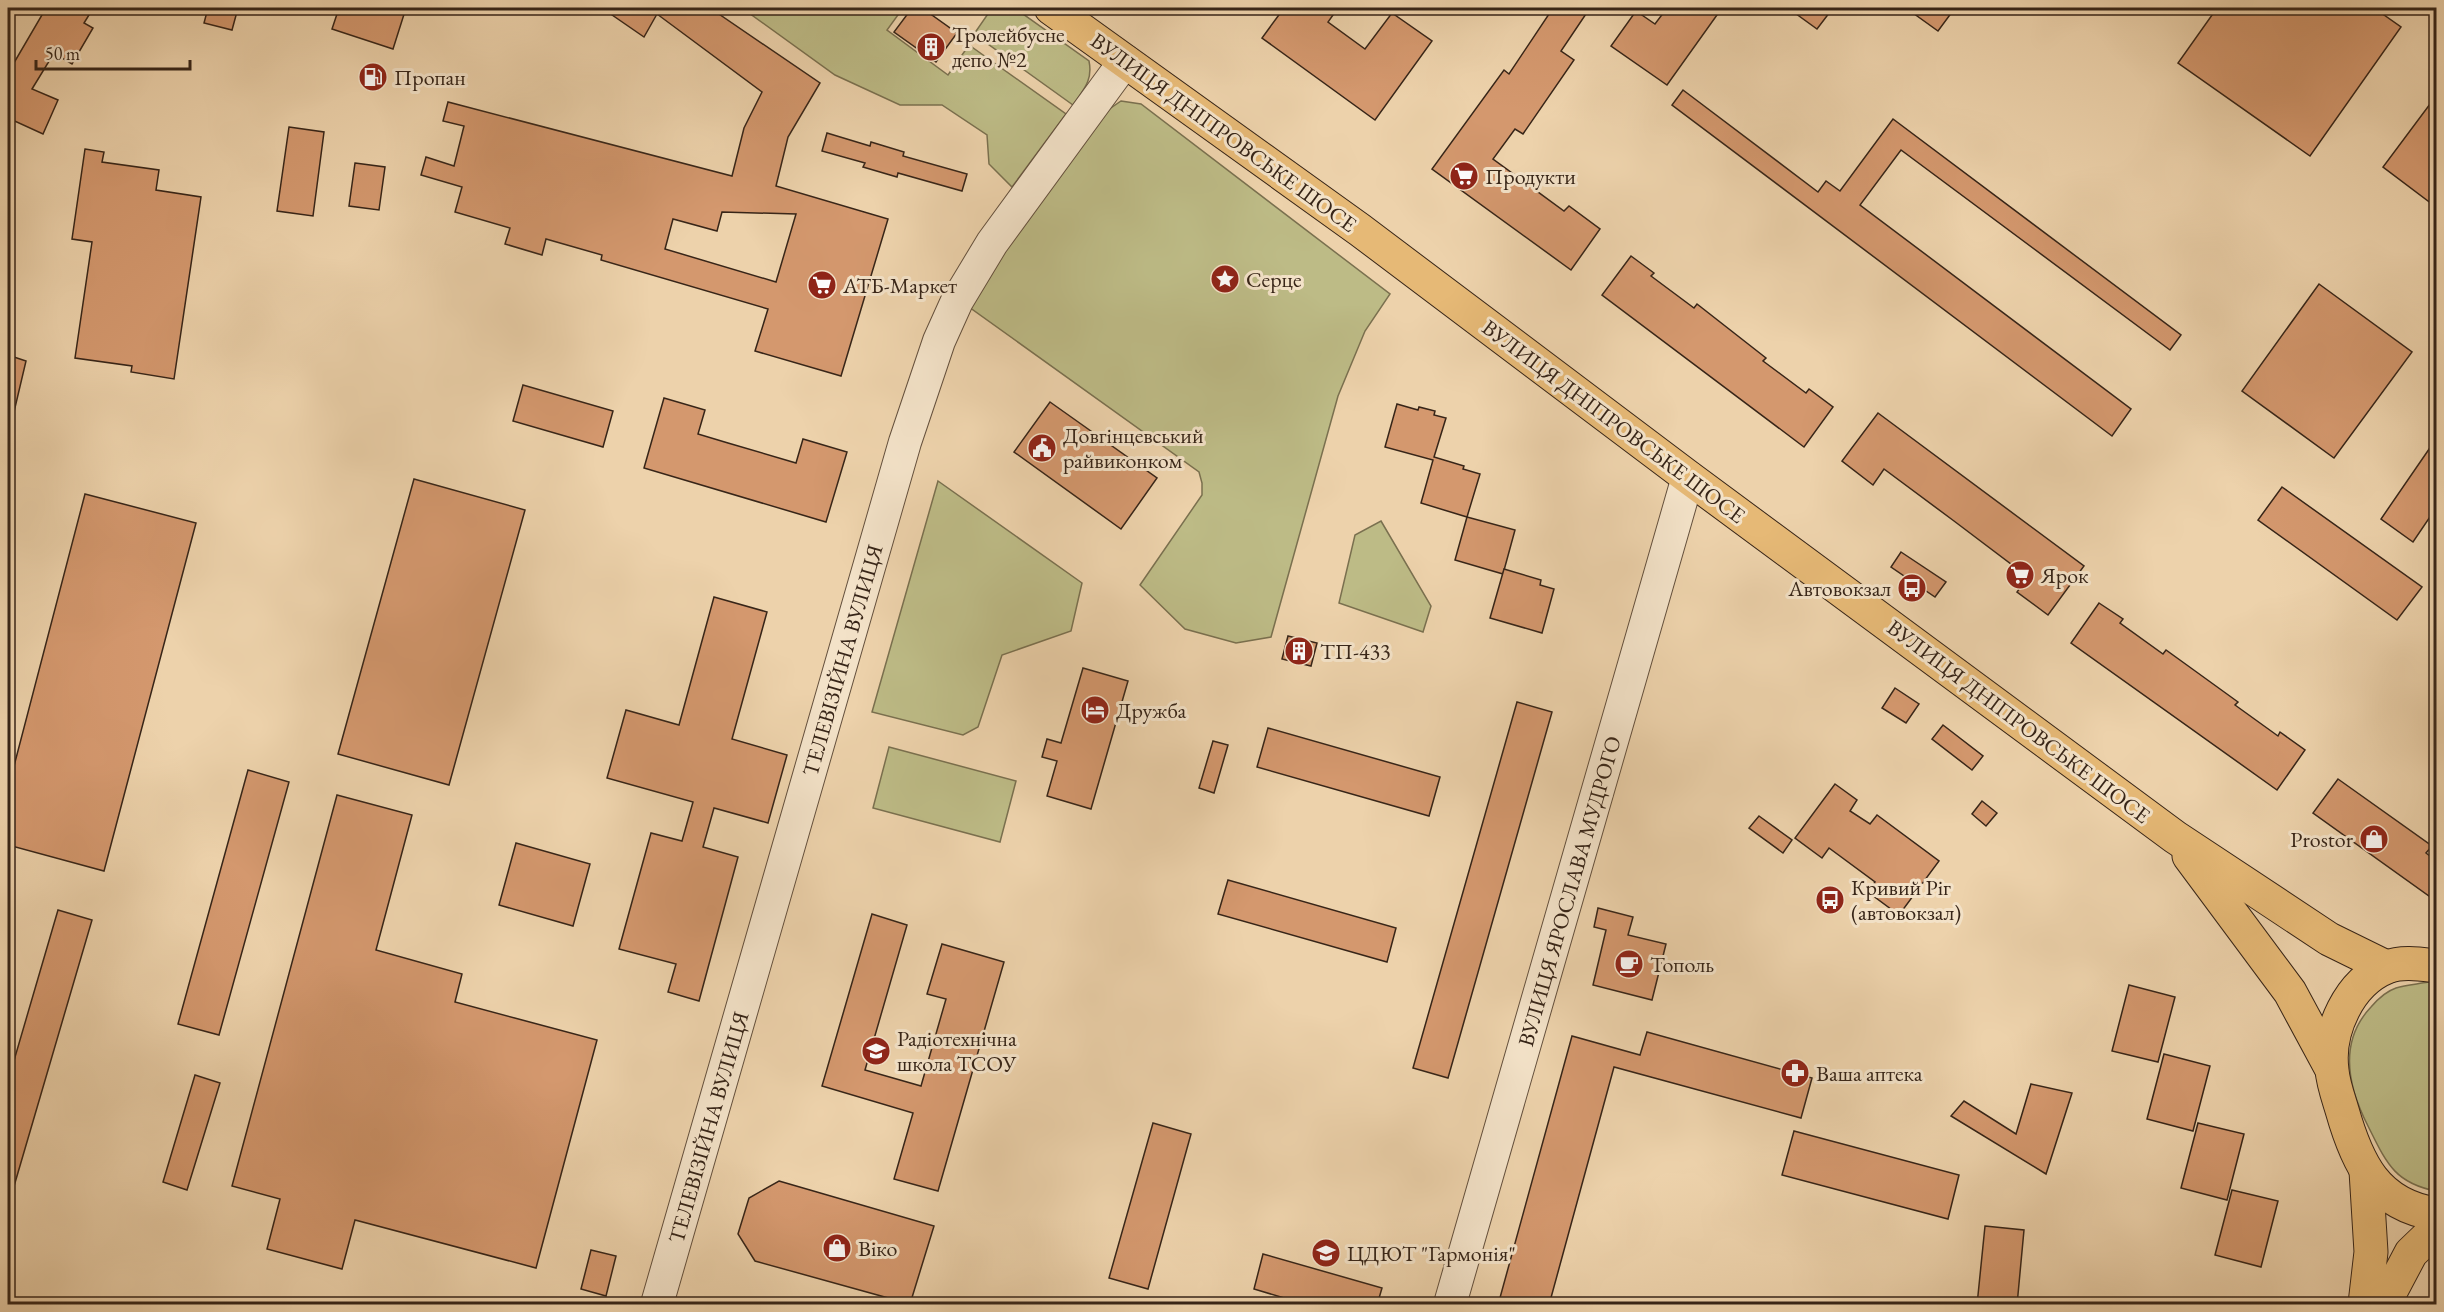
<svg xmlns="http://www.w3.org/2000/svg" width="2444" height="1312" viewBox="0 0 2444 1312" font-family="'EB Garamond',serif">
<rect width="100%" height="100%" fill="#edd2ab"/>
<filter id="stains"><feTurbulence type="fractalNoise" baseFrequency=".00333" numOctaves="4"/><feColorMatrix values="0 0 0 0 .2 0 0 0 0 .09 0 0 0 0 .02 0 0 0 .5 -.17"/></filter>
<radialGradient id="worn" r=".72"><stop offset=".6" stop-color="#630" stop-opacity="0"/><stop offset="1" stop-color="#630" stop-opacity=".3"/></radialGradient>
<g fill="#bdbb86" stroke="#7a704f" stroke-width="1.5">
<polygon points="742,8 819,8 835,11 863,8 903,8 887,30 948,75 969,45 1066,114 1012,187 989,164 987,135 942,105 900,105 835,75"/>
<path d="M 992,8 L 1016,9 L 1089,61 C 1093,80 1084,89 1073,105 L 974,34 Z"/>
<polygon points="1121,101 1141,104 1390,294 1365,331 1338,396 1271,637 1236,643 1185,629 1140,585 1202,495 1202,483 1199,472 969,307 1002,249 1105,112"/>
<polygon points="938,481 1082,583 1071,631 1002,655 978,727 963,735 872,712"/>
<polygon points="1381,521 1431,606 1423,632 1339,603 1355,535"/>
<polygon points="889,747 1016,781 1000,842 873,808"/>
<path d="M 2428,982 L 2436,984 L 2436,1191 C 2394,1183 2386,1162 2368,1126 C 2348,1087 2338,1042 2371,1007 C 2377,1000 2387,991 2396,988 C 2406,985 2418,984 2428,982 Z"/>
</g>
<g fill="#d4986e" stroke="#372518" stroke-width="1.5" fill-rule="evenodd">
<polygon points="46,8 77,8 89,15 84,23 93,28 72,64 54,53 32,89 58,100 43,134 8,118 8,73"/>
<polygon points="208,8 238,8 232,30 204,23"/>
<polygon points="339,8 406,8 393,49 332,29"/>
<path d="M 602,8 L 710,8 L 820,83 L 788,137 L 776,186 L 888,219 L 841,376 L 755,351 L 768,309 L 601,260 L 602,255 L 546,239 L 542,255 L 505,244 L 510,228 L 455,212 L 462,187 L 421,175 L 426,157 L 454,166 L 464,126 L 443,121 L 448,102 L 732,176 L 744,128 L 762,92 L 657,14 L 644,37 ZM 722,212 L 796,214 L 776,282 L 665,249 L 673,219 L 717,231 Z"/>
<polygon points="912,8 922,8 957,33 936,62 894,32"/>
<polygon points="1284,8 1338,8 1328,22 1365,49 1392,13 1432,41 1375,120 1262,38"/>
<polygon points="1553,8 1590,8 1561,51 1574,60 1523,134 1515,129 1493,159 1564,211 1569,206 1600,229 1571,270 1432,169 1504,70 1509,74"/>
<polygon points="1667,8 1722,8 1667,85 1611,46 1636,11 1655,24"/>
<polygon points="1788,8 1833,8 1817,29"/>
<polygon points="1906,8 1955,8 1938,31"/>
<polygon points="2217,8 2374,8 2401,27 2310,156 2178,63"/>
<polygon points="1683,90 1818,192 1826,181 1840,191 1893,119 2181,335 2170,350 1901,150 1860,205 2131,409 2112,436 1672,105"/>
<polygon points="2436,96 2436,207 2383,167"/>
<polygon points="289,127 324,132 313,216 277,211"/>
<polygon points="827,133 870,146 871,142 904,152 903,156 967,174 962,191 898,173 897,177 863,167 865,163 822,151"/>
<polygon points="85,149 104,152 102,162 159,170 156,190 201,197 174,379 131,372 132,366 75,358 92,242 72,239"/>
<polygon points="355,163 385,167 379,210 349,206"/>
<polygon points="1631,256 1654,273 1651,276 1694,308 1697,304 1766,358 1763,361 1806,393 1809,389 1833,407 1804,447 1602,295"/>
<polygon points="2319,284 2412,352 2334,458 2242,391"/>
<polygon points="8,355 26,361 14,412 8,411"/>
<polygon points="523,385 613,411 603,447 513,421"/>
<polygon points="664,398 705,410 698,434 728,443 796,463 803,439 847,452 826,522 644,468"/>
<polygon points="1050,402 1157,478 1121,529 1014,452"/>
<polygon points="1397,404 1418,410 1419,407 1435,411 1434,415 1446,418 1434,457 1464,466 1463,469 1480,474 1467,517 1421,503 1433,460 1385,447"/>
<polygon points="1878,413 2084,566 2048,615 2017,592 2028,577 1954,521 1884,469 1873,485 1842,461"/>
<polygon points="2436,439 2436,508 2413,542 2381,519"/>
<polygon points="414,479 525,510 449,785 338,754"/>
<polygon points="2282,487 2422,587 2397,620 2258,520"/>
<polygon points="85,494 196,523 104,871 8,845 8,789"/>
<polygon points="1467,517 1515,530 1503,574 1455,560"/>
<polygon points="1901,552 1946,582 1935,597 1891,567"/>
<polygon points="1504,569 1541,580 1540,585 1554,589 1542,633 1490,618"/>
<polygon points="714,597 767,612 732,739 787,755 768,823 714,808 703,847 738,857 699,1001 668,992 676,964 619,949 651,833 682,841 693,802 607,778 626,710 679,725"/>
<polygon points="2099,603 2123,619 2120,623 2163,654 2166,650 2191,668 2238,702 2235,705 2278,736 2280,732 2305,750 2277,790 2071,643"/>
<polygon points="1288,636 1317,643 1311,666 1282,659"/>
<polygon points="1083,668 1128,681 1091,809 1047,796 1057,761 1042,757 1047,739 1061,743"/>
<polygon points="1895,688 1919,704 1906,723 1882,708"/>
<polygon points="1517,702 1552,712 1448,1078 1413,1068"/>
<polygon points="1943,725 1983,756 1972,770 1932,739"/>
<polygon points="1268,728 1440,777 1429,816 1257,767"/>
<polygon points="1213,741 1228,745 1214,793 1199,788"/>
<polygon points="248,770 289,782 219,1035 178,1024"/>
<polygon points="2338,779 2432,846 2426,853 2436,861 2436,901 2313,813"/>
<polygon points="1835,784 1857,800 1850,811 1870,824 1877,815 1939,861 1899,915 1868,892 1875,882 1829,848 1822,858 1795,838"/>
<polygon points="337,795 412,815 376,950 462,974 455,1002 597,1040 536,1268 355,1220 342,1269 267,1249 280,1199 232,1186"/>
<polygon points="1982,801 1997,813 1986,826 1972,814"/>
<polygon points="1759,816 1792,840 1783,853 1749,828"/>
<polygon points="516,843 590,864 573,926 499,905"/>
<polygon points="1228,880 1396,928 1387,962 1218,914"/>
<polygon points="1598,908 1633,917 1628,935 1666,944 1652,1000 1593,985 1606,930 1594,927"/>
<polygon points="58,910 92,920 12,1193 8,1192 8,1081"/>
<polygon points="872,914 907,925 865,1070 921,1086 946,999 927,994 942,944 1004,962 938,1191 894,1179 913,1113 822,1086"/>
<polygon points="2129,985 2175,997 2158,1062 2112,1051"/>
<polygon points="1647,1032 1812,1078 1801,1118 1614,1067 1549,1305 1498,1305 1572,1036 1640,1055"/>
<polygon points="2164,1054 2210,1066 2193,1131 2147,1119"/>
<polygon points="195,1075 220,1083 187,1190 163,1182"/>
<polygon points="2031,1084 2072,1093 2046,1174 1951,1116 1964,1101 2016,1134"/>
<polygon points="1153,1123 1191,1134 1148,1289 1109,1278"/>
<polygon points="2198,1123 2244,1134 2227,1200 2181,1188"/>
<polygon points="1794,1131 1959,1175 1948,1219 1782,1175"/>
<polygon points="779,1181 934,1226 910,1304 755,1261 738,1234 749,1198"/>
<polygon points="2232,1190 2278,1201 2261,1267 2215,1255"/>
<polygon points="1985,1226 2024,1230 2017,1305 1977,1305"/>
<polygon points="591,1250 616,1256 606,1296 581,1289"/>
<polygon points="1263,1254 1382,1288 1377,1305 1290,1305 1291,1300 1254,1289"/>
</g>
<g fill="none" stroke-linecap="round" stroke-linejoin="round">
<g stroke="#64503d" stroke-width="34">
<g id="minor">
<polyline points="657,1304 905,442 939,341 957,301 992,243 1125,61"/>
<polyline points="1450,1304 1688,477"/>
</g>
</g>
<g stroke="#372518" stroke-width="35">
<g id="major">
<polyline points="1051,8 1360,230 1688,477 2175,837 2329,939 2386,967"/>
<polyline points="2189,856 2290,992 2331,1068"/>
<path d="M 2436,966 C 2420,964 2402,961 2387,967 C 2349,982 2327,1031 2332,1070 C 2333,1083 2338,1097 2342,1110 C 2357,1163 2376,1205 2436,1214"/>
<polyline points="2365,1304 2371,1252 2366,1171"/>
<polyline points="2384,1304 2411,1253 2436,1229"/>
</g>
</g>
<use href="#minor" stroke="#f3e2c8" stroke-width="32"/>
<use href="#major" stroke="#e6b976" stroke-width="33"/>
</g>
<defs>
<g id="building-disc" transform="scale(1.5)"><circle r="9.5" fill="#8f2418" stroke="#f3e2c8"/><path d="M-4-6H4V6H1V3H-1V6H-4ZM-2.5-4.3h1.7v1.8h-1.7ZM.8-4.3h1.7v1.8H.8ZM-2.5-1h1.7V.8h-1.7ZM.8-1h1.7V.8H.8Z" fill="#fff"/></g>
<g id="fuel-disc" transform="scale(1.5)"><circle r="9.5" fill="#8f2418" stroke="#f3e2c8"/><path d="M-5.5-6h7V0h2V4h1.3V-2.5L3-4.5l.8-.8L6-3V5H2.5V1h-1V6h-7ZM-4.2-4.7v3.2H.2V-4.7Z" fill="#fff"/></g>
<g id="supermarket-disc" transform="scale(1.5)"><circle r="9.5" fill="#8f2418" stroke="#f3e2c8"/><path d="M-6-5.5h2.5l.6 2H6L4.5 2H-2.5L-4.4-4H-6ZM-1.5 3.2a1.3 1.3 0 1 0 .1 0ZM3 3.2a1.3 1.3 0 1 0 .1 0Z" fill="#fff"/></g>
<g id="sight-disc" transform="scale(1.5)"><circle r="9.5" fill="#8f2418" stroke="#f3e2c8"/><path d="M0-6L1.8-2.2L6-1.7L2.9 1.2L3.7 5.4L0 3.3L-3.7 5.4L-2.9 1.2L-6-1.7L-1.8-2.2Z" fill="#fff"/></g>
<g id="civic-disc" transform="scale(1.5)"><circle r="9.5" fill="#8f2418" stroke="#f3e2c8"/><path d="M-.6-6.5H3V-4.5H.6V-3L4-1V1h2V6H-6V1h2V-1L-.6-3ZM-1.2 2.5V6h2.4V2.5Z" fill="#fff"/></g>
<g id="bus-disc" transform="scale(1.5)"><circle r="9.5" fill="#8f2418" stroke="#f3e2c8"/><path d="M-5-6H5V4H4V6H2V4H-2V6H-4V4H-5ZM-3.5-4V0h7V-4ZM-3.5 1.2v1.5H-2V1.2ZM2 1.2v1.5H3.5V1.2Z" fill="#fff"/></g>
<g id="hotel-disc" transform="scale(1.5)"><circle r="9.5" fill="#8f2418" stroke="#f3e2c8"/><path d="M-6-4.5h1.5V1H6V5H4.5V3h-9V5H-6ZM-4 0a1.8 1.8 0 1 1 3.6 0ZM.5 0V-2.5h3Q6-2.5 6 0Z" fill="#fff"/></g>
<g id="shop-disc" transform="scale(1.5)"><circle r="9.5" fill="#8f2418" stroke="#f3e2c8"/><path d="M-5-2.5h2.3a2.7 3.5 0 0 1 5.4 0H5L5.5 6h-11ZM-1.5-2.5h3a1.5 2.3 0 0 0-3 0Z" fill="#fff"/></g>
<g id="cafe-disc" transform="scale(1.5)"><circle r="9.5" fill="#8f2418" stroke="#f3e2c8"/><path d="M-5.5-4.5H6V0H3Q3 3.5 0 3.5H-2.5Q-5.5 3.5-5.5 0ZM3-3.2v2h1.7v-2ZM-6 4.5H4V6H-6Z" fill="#fff"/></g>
<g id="school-disc" transform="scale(1.5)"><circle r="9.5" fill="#8f2418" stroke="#f3e2c8"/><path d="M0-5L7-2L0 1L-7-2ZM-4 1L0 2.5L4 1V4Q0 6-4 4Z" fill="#fff"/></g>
<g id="pharmacy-disc" transform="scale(1.5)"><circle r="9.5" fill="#8f2418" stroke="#f3e2c8"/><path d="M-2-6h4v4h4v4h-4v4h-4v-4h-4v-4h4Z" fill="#fff"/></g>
</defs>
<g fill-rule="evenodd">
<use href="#building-disc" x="931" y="47"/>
<use href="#fuel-disc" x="373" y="77"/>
<use href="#supermarket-disc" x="1464" y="176"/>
<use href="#sight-disc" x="1225" y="279"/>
<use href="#supermarket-disc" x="822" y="285"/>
<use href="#civic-disc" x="1042" y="448"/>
<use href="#supermarket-disc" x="2020" y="575"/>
<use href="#bus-disc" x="1912" y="588"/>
<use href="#building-disc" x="1299" y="651"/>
<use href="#hotel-disc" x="1095" y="710"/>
<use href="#shop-disc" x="2374" y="839"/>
<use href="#bus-disc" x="1830" y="900"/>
<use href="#cafe-disc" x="1629" y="964"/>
<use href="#school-disc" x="876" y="1051"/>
<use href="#pharmacy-disc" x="1795" y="1073"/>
<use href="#shop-disc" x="837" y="1248"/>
<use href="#school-disc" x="1326" y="1253"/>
</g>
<g text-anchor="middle" stroke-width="6" stroke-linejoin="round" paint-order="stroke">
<g font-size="22" fill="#372518" stroke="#f3e2c8" text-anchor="start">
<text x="952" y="42">Тролейбусне<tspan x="952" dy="25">депо №2</tspan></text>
<text x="394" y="85">Пропан</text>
<text x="1485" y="184">Продукти</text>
<text x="1246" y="287">Серце</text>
<text x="843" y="293">АТБ-Маркет</text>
<text x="1063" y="443">Довгінцевський<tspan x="1063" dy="25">райвиконком</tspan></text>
<text x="2041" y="583">Ярок</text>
<text x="1891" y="596" text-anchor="end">Автовокзал</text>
<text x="1320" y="659">ТП-433</text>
<text x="1116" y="718">Дружба</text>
<text x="2353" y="847" text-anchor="end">Prostor</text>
<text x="1851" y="895">Кривий Ріг<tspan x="1851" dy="25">(автовокзал)</tspan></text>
<text x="1650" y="972">Тополь</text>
<text x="897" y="1046">Радіотехнічна<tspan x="897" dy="25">школа ТСОУ</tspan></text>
<text x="1816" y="1081">Ваша аптека</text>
<text x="858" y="1256">Віко</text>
<text x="1347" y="1261">ЦДЮТ "Гармонія"</text>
</g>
<g font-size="22" fill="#372518" stroke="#f3e2c8">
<text transform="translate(1224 132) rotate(36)" y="8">ВУЛИЦЯ ДНІПРОВСЬКЕ ШОСЕ</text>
<text transform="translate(1614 421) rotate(37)" y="8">ВУЛИЦЯ ДНІПРОВСЬКЕ ШОСЕ</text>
<text transform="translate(842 660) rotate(-74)" y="8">ТЕЛЕВІЗІЙНА ВУЛИЦЯ</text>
<text transform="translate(2019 721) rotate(37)" y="8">ВУЛИЦЯ ДНІПРОВСЬКЕ ШОСЕ</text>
<text transform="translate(1569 891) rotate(-74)" y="8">ВУЛИЦЯ ЯРОСЛАВА МУДРОГО</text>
<text transform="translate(708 1127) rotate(-74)" y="8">ТЕЛЕВІЗІЙНА ВУЛИЦЯ</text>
</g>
</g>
<rect width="2444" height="1312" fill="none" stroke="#edd2ab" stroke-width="30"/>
<rect x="9" y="9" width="2426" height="1294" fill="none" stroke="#372518" stroke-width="3"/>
<rect x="15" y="15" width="2414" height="1282" fill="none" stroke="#372518" stroke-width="1.5"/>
<path d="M36 60v9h154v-9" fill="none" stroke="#372518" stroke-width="3"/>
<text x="45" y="60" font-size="18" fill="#372518" stroke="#f3e2c8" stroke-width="4.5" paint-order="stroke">50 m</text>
<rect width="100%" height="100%" filter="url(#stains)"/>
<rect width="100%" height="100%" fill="url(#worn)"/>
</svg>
